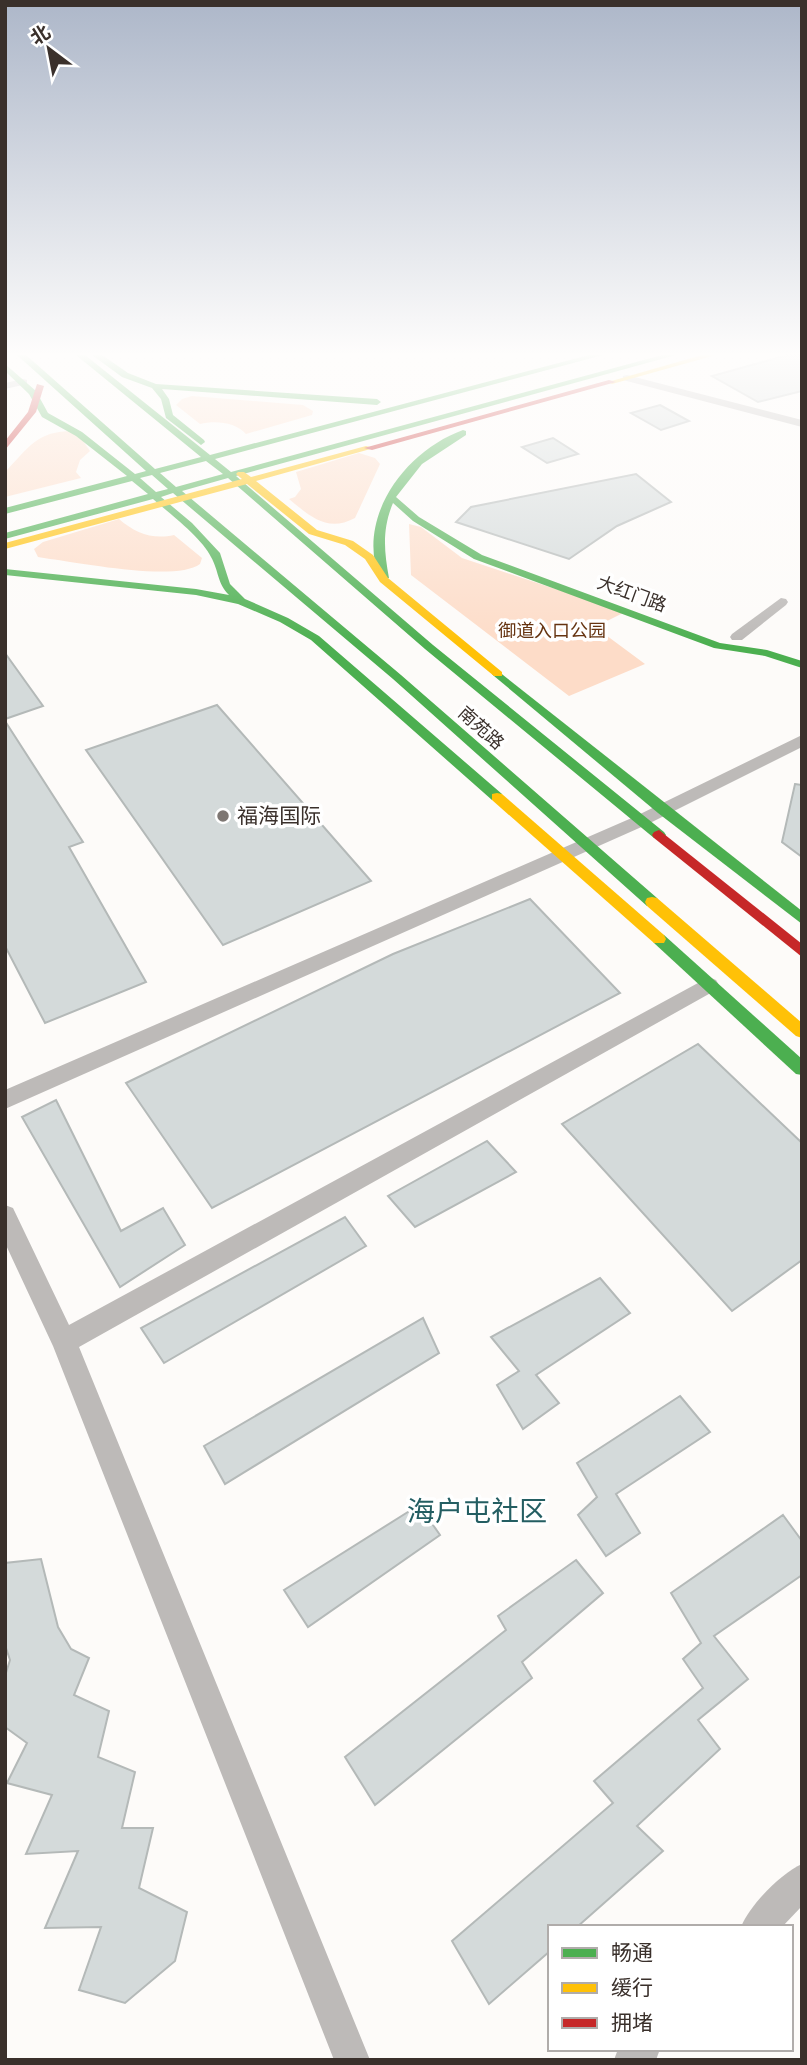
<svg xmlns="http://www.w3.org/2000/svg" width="807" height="2065" viewBox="0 0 807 2065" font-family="'IBM Plex Sans','Noto Sans SC',sans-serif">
<rect width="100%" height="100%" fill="#fdfbf9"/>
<g fill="#fddcc8">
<path d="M 192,396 L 303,405 L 313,411 L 312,415 L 246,434 C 236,422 215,420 200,424 L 176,405 L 182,399 Z"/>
<path d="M 76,431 L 90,451 L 80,460 L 76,472 L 81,478 L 5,497 L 5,472 C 30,446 38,430 76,431 Z"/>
<path d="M 359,453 L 375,458 L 380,464 L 355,518 C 327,533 310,516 289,499 L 295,497 L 301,489 L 296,472 Z"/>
<path d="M 119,519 C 135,533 153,540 174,535 L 202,558 L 200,564 C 176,582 83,563 50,559 L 38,557 L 34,549 L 43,542 Z"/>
<polygon points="409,524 421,527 462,558 625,612 595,627 645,664 569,696 411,575"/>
</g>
<g fill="#d4dada" stroke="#b4b9b8" stroke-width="2">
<polygon points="788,355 802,355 802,391 758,402 712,376"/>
<polygon points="660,405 689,421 661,430 631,413"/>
<polygon points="553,438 578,454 547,463 522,447"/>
<polygon points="636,474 671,502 617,526 569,559 456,522 471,507"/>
<polygon points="5,653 43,706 5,719"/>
<polygon points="217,705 371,881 223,945 86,750"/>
<polygon points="5,721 83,842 69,847 146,982 45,1023 5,946"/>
<polygon points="795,784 802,785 802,857 782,842"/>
<polygon points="530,899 620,993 212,1208 126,1083 393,954"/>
<polygon points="698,1044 802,1143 802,1260 732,1311 562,1124"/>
<polygon points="56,1100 121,1231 163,1208 185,1245 120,1287 22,1117"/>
<polygon points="487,1141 516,1172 415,1227 388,1196"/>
<polygon points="345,1217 366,1246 164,1363 141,1328"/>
<polygon points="600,1278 630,1313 536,1375 559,1403 523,1429 497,1385 519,1371 491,1337"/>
<polygon points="423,1318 439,1353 225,1484 204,1446"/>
<polygon points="680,1396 710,1432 616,1494 640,1533 606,1556 578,1515 597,1497 577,1463"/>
<polygon points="419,1505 440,1535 308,1627 284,1590"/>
<polygon points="783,1515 802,1541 802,1575 714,1636 748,1679 698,1720 720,1749 637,1826 663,1851 577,1927 550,1927 550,1951 489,2004 452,1941 613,1803 594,1781 703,1688 683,1659 701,1643 671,1593"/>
<polygon points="41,1559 58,1627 71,1649 89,1658 74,1695 109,1711 98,1757 135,1772 122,1828 153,1828 139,1888 187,1912 175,1961 125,2003 79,1990 101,1927 45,1928 78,1851 26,1854 52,1795 7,1783 27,1743 5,1727 5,1676 10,1660 5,1645 5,1563"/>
<polygon points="576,1560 603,1593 522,1662 532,1678 375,1805 345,1757 506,1630 498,1616"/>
</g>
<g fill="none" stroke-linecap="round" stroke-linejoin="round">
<g fill="#bdbab8" fill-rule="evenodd">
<polygon points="627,375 802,420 802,427 623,380 623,376"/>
<polygon points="23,379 27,380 27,384 5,389 5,383"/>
<polygon points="781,598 786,599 788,602 786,605 742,640 732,640 730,637 732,634"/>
<polygon points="802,735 802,747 646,825 5,1109 5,1090 634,817"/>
<polygon points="709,977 716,980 719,985 716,990 79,1347 370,2060 334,2060 53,1346 5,1243 5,1205 13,1208 69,1325"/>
<path d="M 802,1864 L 802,1906 L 782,1927 L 741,1927 C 749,1906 781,1873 802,1864 Z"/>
<polygon points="618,2049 660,2049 656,2060 614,2060"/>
</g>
<g fill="#4caf50" fill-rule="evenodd">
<path d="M 17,355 L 26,355 L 155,469 L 201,457 L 76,355 L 85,355 L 210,455 L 589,355 L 603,355 L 215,459 L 231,472 L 662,355 L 676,355 L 236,476 L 433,645 L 664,832 L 666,835 L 664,838 L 654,838 L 425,649 L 228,478 L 182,491 L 401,675 L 657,898 L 659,902 L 657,906 L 647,906 L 393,679 L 173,493 L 161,497 L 192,523 L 220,553 L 230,584 L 245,599 L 288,618 L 319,636 L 502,794 L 502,800 L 492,800 L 311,640 L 280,622 L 238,604 L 196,595 L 5,575 L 5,569 L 196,589 L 229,595 C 217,583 219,571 211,557 C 202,538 169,513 153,499 L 5,539 L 5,533 L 148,494 L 132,481 L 5,514 L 5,508 L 127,476 L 76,436 L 42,417 L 29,394 L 5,371 L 5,364 L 36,391 L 48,413 L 82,432 L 135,474 L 146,471 ZM 206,461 L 223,474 L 176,487 L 160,473 ZM 152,475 L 168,489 L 156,492 L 140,478 Z"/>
<polygon points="92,355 102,355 128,373 156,384 377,399 381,402 377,405 162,389 169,399 173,415 204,440 205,442 201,445 166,418 161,399 152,388 122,377"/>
<path d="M 463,430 L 466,431 L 466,435 L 422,464 L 396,497 L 419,517 L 482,555 L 720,643 L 767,650 L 802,661 L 802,668 L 765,656 L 714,648 L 474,559 L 413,521 L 393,503 C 382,529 384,551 389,578 L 380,580 C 355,518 405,451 463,430 Z"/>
<polygon points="498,671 802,911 802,924 658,813 494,676 492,674"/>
<polygon points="659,934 664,935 802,1059 802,1075 796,1074 654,943 652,939 654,935"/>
</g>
<g fill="#ffc107" fill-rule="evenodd">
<polygon points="702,355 716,355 612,384 608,382"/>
<polygon points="366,446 374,448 256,481 317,530 353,541 373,555 388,578 502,672 502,676 494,676 380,582 365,559 345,545 309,534 247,484 5,549 5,543 242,479 236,474 238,472 244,472 251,477"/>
<polygon points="497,793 502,794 664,935 666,939 664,943 654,943 492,800 492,794"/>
<polygon points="652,897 657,898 802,1023 802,1038 796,1036 647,906 645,902 647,898"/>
</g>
<g fill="#c62828" fill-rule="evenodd">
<polygon points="609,380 616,382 372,450 364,448"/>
<polygon points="37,384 44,386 36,412 5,450 5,441 28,412"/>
<polygon points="659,830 802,944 802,957 654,838 652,835 654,832"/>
</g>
</g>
<linearGradient id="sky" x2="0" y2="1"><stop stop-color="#adb7c9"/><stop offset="0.55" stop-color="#fefdfc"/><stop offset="1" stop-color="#fefdfc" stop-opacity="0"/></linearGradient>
<rect width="807" height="644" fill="url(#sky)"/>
<circle fill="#7e7773" stroke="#fff" stroke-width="2.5" cx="223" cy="816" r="7"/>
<g text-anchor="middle" stroke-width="7" stroke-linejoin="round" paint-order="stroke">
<g font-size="18" fill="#3a302b" stroke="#fff">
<text transform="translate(632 594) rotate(20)" y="6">大红门路</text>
<text transform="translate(481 728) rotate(42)" y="6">南苑路</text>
</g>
<g font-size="18" fill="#663411" stroke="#fff">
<text x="552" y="637">御道入口公园</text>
</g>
<g font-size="21" fill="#3a302b" stroke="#fff" text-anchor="start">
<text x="237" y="823">福海国际</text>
</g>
<g font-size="28" fill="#245e62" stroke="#fff">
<text x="477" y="1521">海户屯社区</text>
</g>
</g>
<rect width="807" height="2065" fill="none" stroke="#3a302b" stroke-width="14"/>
<rect x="548" y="1925" width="245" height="126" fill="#ffffff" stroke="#b0acaa" stroke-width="2"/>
<rect x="562" y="1948" width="35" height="10" fill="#4caf50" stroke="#b0acaa" stroke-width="2"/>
<text x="611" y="1960" font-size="21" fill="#3a302b">畅通</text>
<rect x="562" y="1983" width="35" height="10" fill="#ffc107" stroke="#b0acaa" stroke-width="2"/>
<text x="611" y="1995" font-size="21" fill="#3a302b">缓行</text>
<rect x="562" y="2018" width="35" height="10" fill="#c62828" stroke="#b0acaa" stroke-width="2"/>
<text x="611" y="2030" font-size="21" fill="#3a302b">拥堵</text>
<g transform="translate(49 49) rotate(328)" stroke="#ffffff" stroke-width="5" paint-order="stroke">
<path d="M0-5L12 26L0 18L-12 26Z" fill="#3a302b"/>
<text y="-10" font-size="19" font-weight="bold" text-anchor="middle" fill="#3a302b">北</text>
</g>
</svg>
